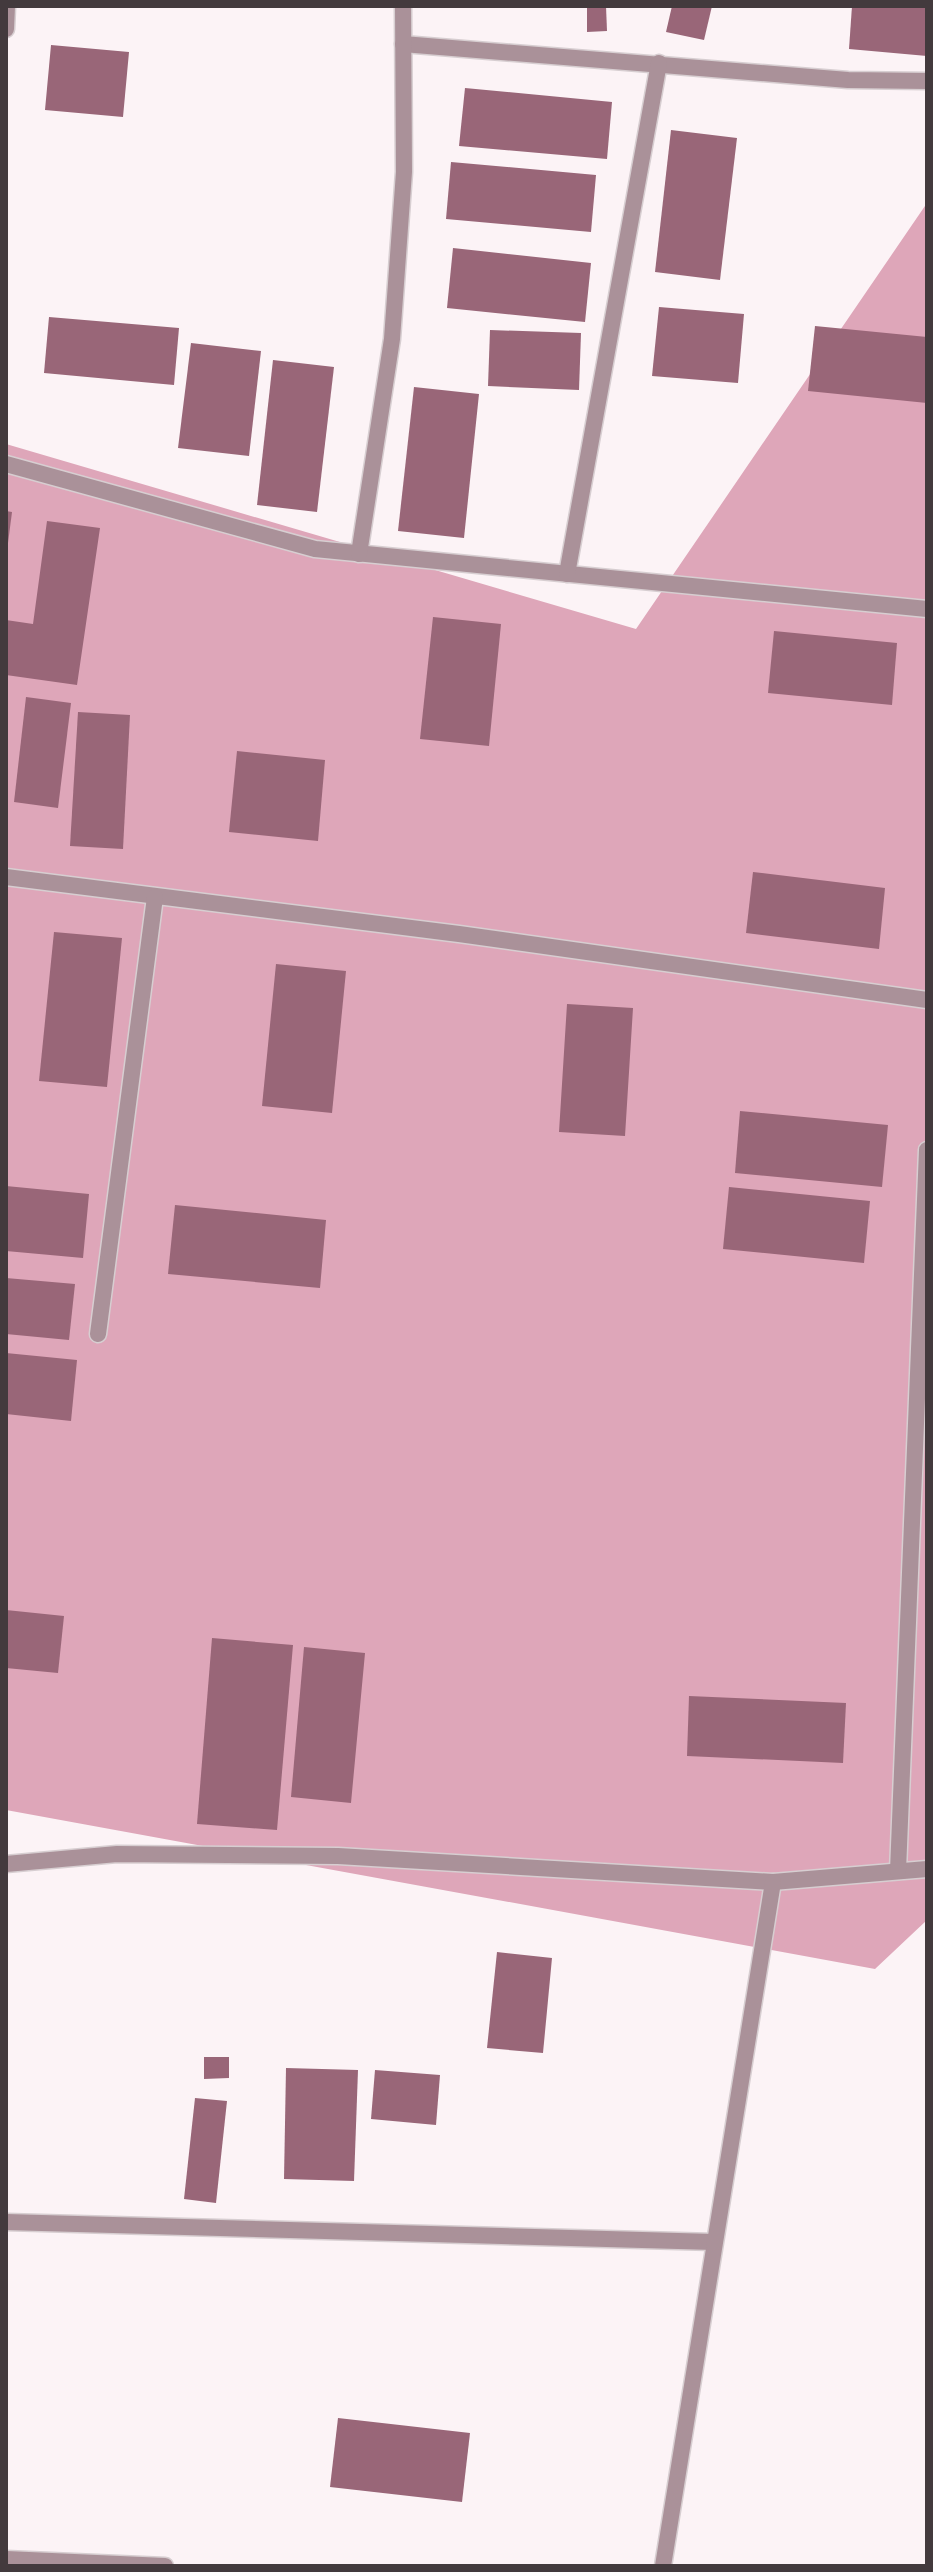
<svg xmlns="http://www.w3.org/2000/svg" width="933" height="2572" viewBox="0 0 933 2572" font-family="Bitter,serif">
<rect width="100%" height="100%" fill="#fcf3f6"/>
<polygon fill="#dea6b9" points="927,203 927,1920 875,1969 6,1810 6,444 636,629"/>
<g fill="#996678">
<polygon points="587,6 606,6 607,31 587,32"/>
<polygon points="672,6 712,6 704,40 666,32"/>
<polygon points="852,6 927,6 927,56 849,49"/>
<polygon points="51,45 129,52 123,117 45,110"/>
<polygon points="465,88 612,102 607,159 459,146"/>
<polygon points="671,130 737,138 720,280 655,272"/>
<polygon points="451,162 596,175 591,232 446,219"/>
<polygon points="453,248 591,263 585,322 447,308"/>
<polygon points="659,307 744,314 738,383 652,376"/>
<polygon points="49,317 179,328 174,385 44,373"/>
<polygon points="815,326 927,337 927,403 808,391"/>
<polygon points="490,330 581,333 579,390 488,386"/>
<polygon points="191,343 261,351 249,456 178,448"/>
<polygon points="273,360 334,367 317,512 257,505"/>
<polygon points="414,387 479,394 464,538 398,531"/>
<polygon points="6,511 12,512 8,543 6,543"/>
<polygon points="47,521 100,528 77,685 6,675 6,620 33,624"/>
<polygon points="433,617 501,624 489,746 420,739"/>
<polygon points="774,631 897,643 892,705 768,693"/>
<polygon points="26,697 71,703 58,808 14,802"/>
<polygon points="78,712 130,715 123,849 70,846"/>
<polygon points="237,751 325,760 318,841 229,832"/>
<polygon points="753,872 885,888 879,949 746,933"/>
<polygon points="54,932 122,938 107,1087 39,1081"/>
<polygon points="276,964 346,971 332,1113 262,1106"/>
<polygon points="567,1004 633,1008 625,1136 559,1132"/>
<polygon points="740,1111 888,1125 882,1187 735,1173"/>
<polygon points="6,1186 89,1194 83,1258 6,1251"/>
<polygon points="729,1187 870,1201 864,1263 723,1249"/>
<polygon points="175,1205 326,1220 320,1288 168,1274"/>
<polygon points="6,1278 75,1284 69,1340 6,1334"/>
<polygon points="6,1353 77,1360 71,1421 6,1414"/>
<polygon points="6,1610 64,1616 58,1673 6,1668"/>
<polygon points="212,1638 293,1645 277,1830 197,1824"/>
<polygon points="304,1647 365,1653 351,1803 291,1797"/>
<polygon points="689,1696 846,1703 843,1763 687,1756"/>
<polygon points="497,1952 552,1958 543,2053 487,2048"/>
<polygon points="204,2057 229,2057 229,2078 204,2079"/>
<polygon points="286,2068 358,2070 354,2181 284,2179"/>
<polygon points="375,2070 440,2075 436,2125 371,2119"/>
<polygon points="195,2098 227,2101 216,2203 184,2199"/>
<polygon points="338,2418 470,2433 462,2502 330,2487"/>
</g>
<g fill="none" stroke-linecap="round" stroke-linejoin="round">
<g stroke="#d7ced1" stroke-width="19">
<g id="minor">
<polyline points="6,29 7,6"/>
<polyline points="403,44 848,80 927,81"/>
<polyline points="6,464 315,549 927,609"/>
<polyline points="359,554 392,339 404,172 403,6"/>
<polyline points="567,574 659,63"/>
<polyline points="6,877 459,934 927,1000"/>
<polyline points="98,1334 155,897"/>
<polyline points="6,1864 117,1854 338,1856 773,1882 927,1869"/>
<polyline points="898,1871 927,1150"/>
<polyline points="6,2222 714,2242"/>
<polyline points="6,2559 165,2566"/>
<polyline points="663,2566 773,1882"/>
</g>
</g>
<use href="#minor" stroke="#aa9199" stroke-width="16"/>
</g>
<rect width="933" height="2572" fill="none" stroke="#433a3d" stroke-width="16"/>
</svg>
